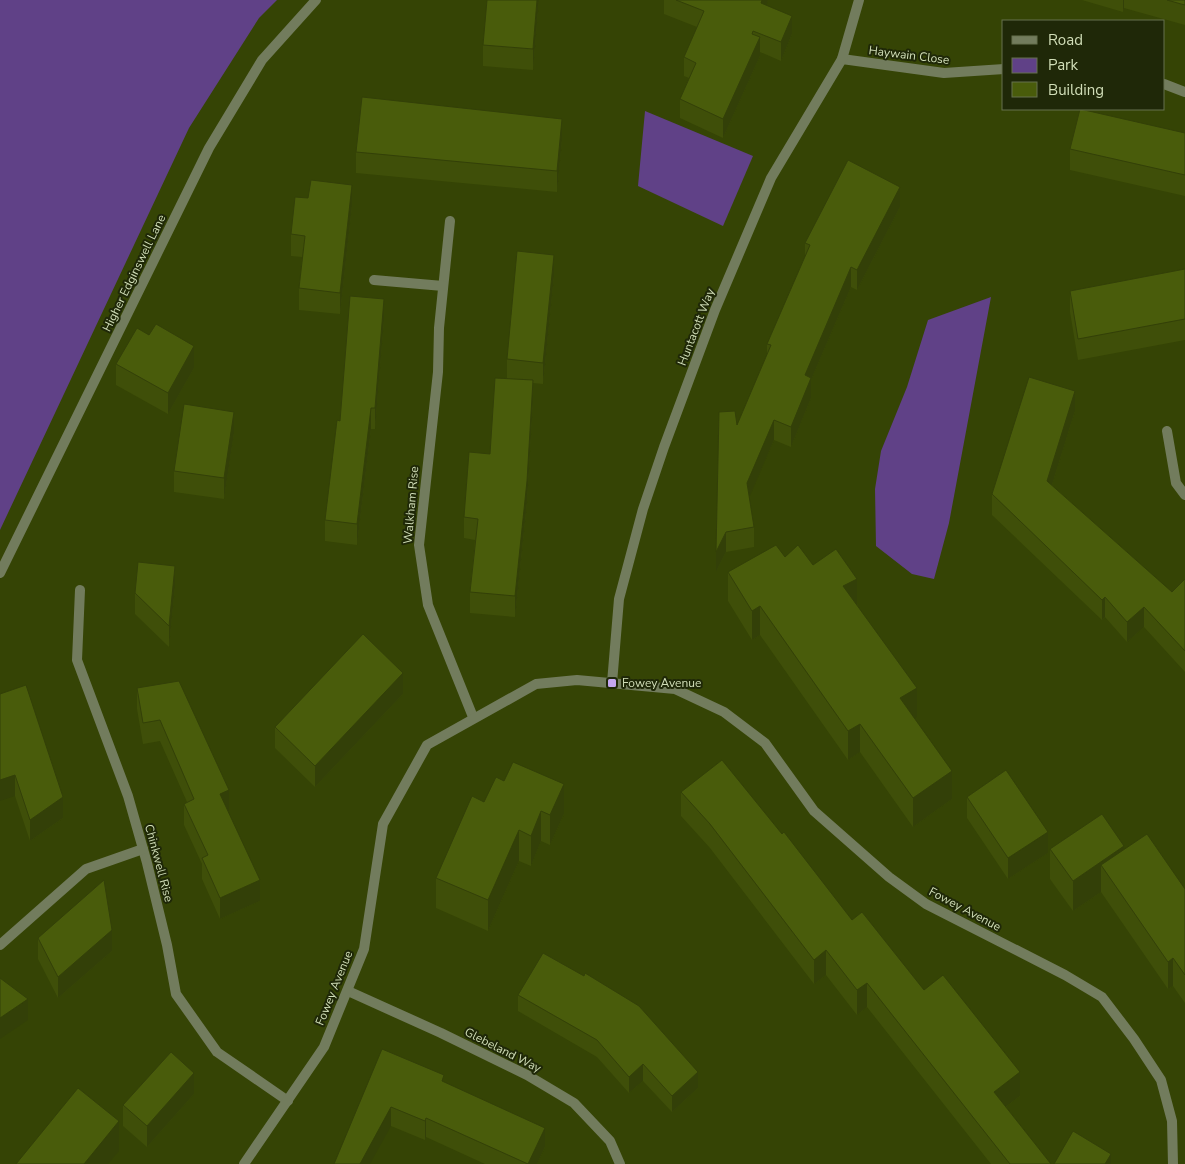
<svg xmlns="http://www.w3.org/2000/svg" width="1185" height="1164" viewBox="0 0 1185 1164" font-family="'Nunito Sans',sans-serif">
<rect width="100%" height="100%" fill="#354405"/>
<g fill="#604187">
<polygon points="0,0 277,0 259,18 189,128 0,530"/>
<polygon points="645,111 753,156 723,226 638,186"/>
<polygon points="991,297 949,523 934,579 912,574 876,546 875,489 881,451 907,387 928,320"/>
</g>
<g fill="none" stroke-linecap="round" stroke-linejoin="round">
<g stroke="#727c5d" stroke-width="10">
<polyline points="842,59 944,73 1004,69"/>
<polyline points="1164,84 1185,92"/>
<polyline points="450,221 439,328 438,372 419,545 428,605 473,717"/>
<polyline points="374,280 443,286"/>
<polyline points="1167,431 1176,483 1185,495"/>
<polyline points="0,573 209,148 262,60 316,0"/>
<polyline points="80,590 77,660 128,796 147,863 167,945 176,994 217,1052 288,1101"/>
<polyline points="612,683 619,599 643,509 664,447 715,310 771,178 842,59 859,0"/>
<polyline points="0,945 86,869 143,849"/>
<polyline points="348,991 441,1033 527,1075 574,1103 610,1141 620,1164"/>
<polyline points="244,1164 324,1047 364,949 383,824 427,745 536,684 577,680 675,689 724,712 765,743 814,811 889,877 926,904 1065,975 1102,997 1134,1039 1161,1080 1172,1121 1173,1164"/>
</g>
</g>
<g fill="#3f4f09">
<polygon points="539,0 533,70 483,66 483,45"/>
<polygon points="664,0 768,0 766,5 792,34 781,61 760,52 760,56 723,138 680,118 680,99 689,78 684,76 684,57 697,27 664,14"/>
<polygon points="1082,0 1185,0 1185,25 1124,8 1123,12"/>
<polygon points="1185,133 1185,196 1070,170 1070,149"/>
<polygon points="562,140 557,192 356,173 356,152"/>
<polygon points="308,198 352,206 340,314 299,310 299,288 302,257 291,256 291,234"/>
<polygon points="900,207 857,290 851,287 811,380 811,398 791,447 774,440 749,497 754,527 754,547 726,552 716,572 737,425 767,354 767,344 805,256 805,243"/>
<polygon points="1185,269 1185,340 1078,360 1070,312 1070,291"/>
<polygon points="554,276 543,384 533,383 533,401 527,503 515,617 470,613 470,592 475,540 464,538 464,517 490,454 507,378 507,359"/>
<polygon points="384,320 375,429 371,429 357,545 325,541 325,520 340,421"/>
<polygon points="149,335 194,368 168,414 116,385 116,364"/>
<polygon points="1075,411 1052,485 1172,592 1185,579 1185,672 1144,627 1127,642 1105,617 1102,620 992,515 992,494"/>
<polygon points="234,433 224,499 174,492 174,471"/>
<polygon points="785,557 813,565 857,604 917,717 914,718 952,799 913,827 860,752 848,760 760,635 752,640 728,601 728,572"/>
<polygon points="175,587 169,647 135,614 135,593"/>
<polygon points="137,688 229,811 228,812 260,901 220,919 202,879 202,864 184,825 184,804 187,802 160,741 143,744 137,709"/>
<polygon points="0,694 63,818 30,841 15,796"/>
<polygon points="403,694 315,787 275,748 275,727"/>
<polygon points="681,792 782,834 852,920 924,990 1020,1096 1006,1107 1051,1164 991,1164 867,1007 857,1015 826,975 814,984 710,848 681,816"/>
<polygon points="967,797 1048,853 1008,879 967,818"/>
<polygon points="484,802 564,814 550,845 541,841 531,866 519,861 488,931 436,908 436,878"/>
<polygon points="1050,849 1124,849 1185,889 1185,1003 1173,986 1168,989 1101,892 1073,911 1050,879"/>
<polygon points="38,938 112,951 58,998 38,959"/>
<polygon points="518,995 698,1088 672,1112 643,1081 629,1093 597,1057 518,1011"/>
<polygon points="382,1049 444,1082 545,1147 537,1164 485,1164 426,1137 425,1140 391,1126"/>
<polygon points="194,1094 147,1147 123,1126 123,1105"/>
</g>
<g fill="#334008">
<polygon points="537,0 539,0 533,70 533,49"/>
<polygon points="762,0 768,0 761,22 761,3"/>
<polygon points="1123,0 1124,0 1124,8 1123,12"/>
<polygon points="792,16 792,34 781,61 781,42"/>
<polygon points="760,37 760,56 723,138 723,119"/>
<polygon points="562,119 562,140 557,192 557,171"/>
<polygon points="352,185 352,206 340,314 340,293"/>
<polygon points="900,187 900,207 857,290 857,270"/>
<polygon points="554,255 554,276 543,384 543,363"/>
<polygon points="851,267 851,287 811,380 811,398 791,447 791,427 805,375"/>
<polygon points="384,299 384,320 375,429 375,408"/>
<polygon points="194,346 194,368 168,414 168,393"/>
<polygon points="533,380 533,401 527,503 515,617 515,596"/>
<polygon points="1075,391 1075,411 1047,501 1047,481"/>
<polygon points="371,408 371,429 357,545 357,524"/>
<polygon points="234,412 234,433 224,499 224,478"/>
<polygon points="774,420 774,440 747,503 747,483"/>
<polygon points="726,532 726,552 716,572 716,552"/>
<polygon points="175,566 175,587 169,647 169,626"/>
<polygon points="857,579 857,607 843,586"/>
<polygon points="1105,597 1105,617 1102,620 1102,600"/>
<polygon points="760,606 760,635 752,640 752,611"/>
<polygon points="1144,607 1144,627 1127,642 1127,622"/>
<polygon points="403,673 403,694 315,787 315,766"/>
<polygon points="917,688 917,717 900,727 900,698"/>
<polygon points="860,724 860,752 848,760 848,731"/>
<polygon points="952,771 952,799 913,827 913,798"/>
<polygon points="15,775 15,796 0,801 0,780"/>
<polygon points="564,784 564,814 550,845 550,815"/>
<polygon points="229,790 229,811 220,815 220,794"/>
<polygon points="63,797 63,818 30,841 30,820"/>
<polygon points="541,811 541,841 531,866 531,836"/>
<polygon points="519,830 519,861 488,931 488,900"/>
<polygon points="1048,832 1048,853 1008,879 1008,858"/>
<polygon points="1124,846 1124,876 1101,865 1101,892 1073,911 1073,881"/>
<polygon points="260,880 260,901 220,919 220,898"/>
<polygon points="112,930 112,951 58,998 58,977"/>
<polygon points="826,950 826,975 814,984 814,960"/>
<polygon points="1173,958 1173,986 1168,989 1168,962"/>
<polygon points="867,983 867,1007 857,1015 857,990"/>
<polygon points="28,999 28,1020 0,1039 0,1018"/>
<polygon points="643,1064 643,1081 629,1093 629,1077"/>
<polygon points="698,1072 698,1088 672,1112 672,1096"/>
<polygon points="1020,1072 1020,1096 994,1116 994,1092"/>
<polygon points="194,1073 194,1094 147,1147 147,1126"/>
<polygon points="391,1107 391,1126 370,1164 360,1164"/>
<polygon points="426,1118 426,1137 425,1140 425,1121"/>
<polygon points="119,1121 119,1151 108,1164 84,1164"/>
<polygon points="545,1128 545,1147 537,1164 528,1164"/>
<polygon points="1111,1154 1111,1164 1105,1164"/>
</g>
<g fill="#495c0b" stroke="#334008">
<polygon points="487,0 537,0 533,49 483,45"/>
<polygon points="676,0 762,0 761,3 792,16 781,42 753,31 752,34 760,37 723,119 680,99 696,63 684,57 704,11"/>
<polygon points="1167,0 1185,0 1185,5 1181,4"/>
<polygon points="362,97 562,119 557,171 356,152"/>
<polygon points="1080,109 1185,133 1185,175 1070,149"/>
<polygon points="848,160 900,187 857,270 851,267 805,375 811,378 791,427 774,420 747,483 754,527 726,532 716,552 719,412 735,411 737,425 771,345 767,344 810,245 805,243"/>
<polygon points="311,180 352,185 340,293 299,288 305,236 291,234 295,197 308,198"/>
<polygon points="517,251 554,255 543,363 507,359"/>
<polygon points="1185,269 1185,319 1078,339 1070,291"/>
<polygon points="350,296 384,299 375,408 371,408 357,524 325,520 337,420 340,421"/>
<polygon points="156,324 194,346 168,393 116,364 137,328 149,335"/>
<polygon points="1029,377 1075,391 1047,481 1172,592 1185,579 1185,651 1144,607 1127,622 1105,597 1102,600 992,494"/>
<polygon points="495,378 533,380 527,481 515,596 470,592 478,519 464,517 469,452 490,454"/>
<polygon points="184,404 234,412 224,478 174,471"/>
<polygon points="776,545 785,557 798,545 813,565 836,549 857,579 843,586 917,688 900,698 952,771 913,798 860,724 848,731 760,606 752,611 728,572"/>
<polygon points="138,562 175,566 169,626 135,593"/>
<polygon points="363,634 403,673 315,766 275,727"/>
<polygon points="179,681 229,790 220,794 260,880 220,898 202,858 208,855 184,804 194,799 160,720 143,723 137,688"/>
<polygon points="26,685 63,797 30,820 15,775 0,780 0,694"/>
<polygon points="722,760 782,834 784,832 852,920 862,912 924,990 943,975 1020,1072 994,1092 1051,1164 1010,1164 867,983 857,990 826,950 814,960 710,824 681,792"/>
<polygon points="513,762 564,784 550,815 541,811 531,836 519,830 488,900 436,878 472,796 484,802 496,777 504,781"/>
<polygon points="1006,770 1048,832 1008,858 967,797"/>
<polygon points="1102,814 1124,846 1073,881 1050,849"/>
<polygon points="1147,834 1185,889 1185,975 1173,958 1168,962 1101,865"/>
<polygon points="104,880 112,930 58,977 38,938"/>
<polygon points="543,953 584,976 585,973 639,1006 698,1072 672,1096 643,1064 629,1077 597,1040 518,995"/>
<polygon points="0,978 28,999 0,1018"/>
<polygon points="382,1049 444,1075 442,1081 545,1128 528,1164 426,1118 425,1121 391,1107 360,1164 334,1164"/>
<polygon points="171,1052 194,1073 147,1126 123,1105"/>
<polygon points="78,1088 119,1121 84,1164 16,1164"/>
<polygon points="1073,1131 1111,1154 1105,1164 1054,1164"/>
</g>
<rect fill="#c5a7f1" stroke="#1f2808" stroke-width="2" x="607" y="678" width="10" height="10" rx="2.5"/>
<g text-anchor="middle" stroke-width="4" stroke-linejoin="round" paint-order="stroke">
<g font-size="12" fill="#d1deb8" stroke="#1f2808">
<text transform="translate(909 55) rotate(7)" y="4">Haywain Close</text>
<text transform="translate(134 273) rotate(-64)" y="4">Higher Edginswell Lane</text>
<text transform="translate(696 327) rotate(-69)" y="4">Huntacott Way</text>
<text transform="translate(411 505) rotate(-85)" y="4">Walkham Rise</text>
<text transform="translate(159 863) rotate(75)" y="4">Chinkwell Rise</text>
<text transform="translate(965 909) rotate(28)" y="4">Fowey Avenue</text>
<text transform="translate(334 988) rotate(-68)" y="4">Fowey Avenue</text>
<text transform="translate(503 1050) rotate(27)" y="4">Glebeland Way</text>
</g>
<g font-size="12" fill="#d1deb8" stroke="#1f2808" text-anchor="start">
<text x="622" y="687">Fowey Avenue</text>
</g>
</g>
<rect x="1002" y="20" width="162" height="90" fill="#1f2808" stroke="#66714e"/>
<rect x="1012" y="36" width="25" height="8" fill="#727c5d" stroke="#66714e"/>
<text x="1048" y="45" font-size="15" fill="#d1deb8">Road</text>
<rect x="1012" y="58" width="25" height="15" fill="#604187" stroke="#66714e"/>
<text x="1048" y="70" font-size="15" fill="#d1deb8">Park</text>
<rect x="1012" y="82" width="25" height="15" fill="#495c0b" stroke="#66714e"/>
<text x="1048" y="95" font-size="15" fill="#d1deb8">Building</text>
</svg>
